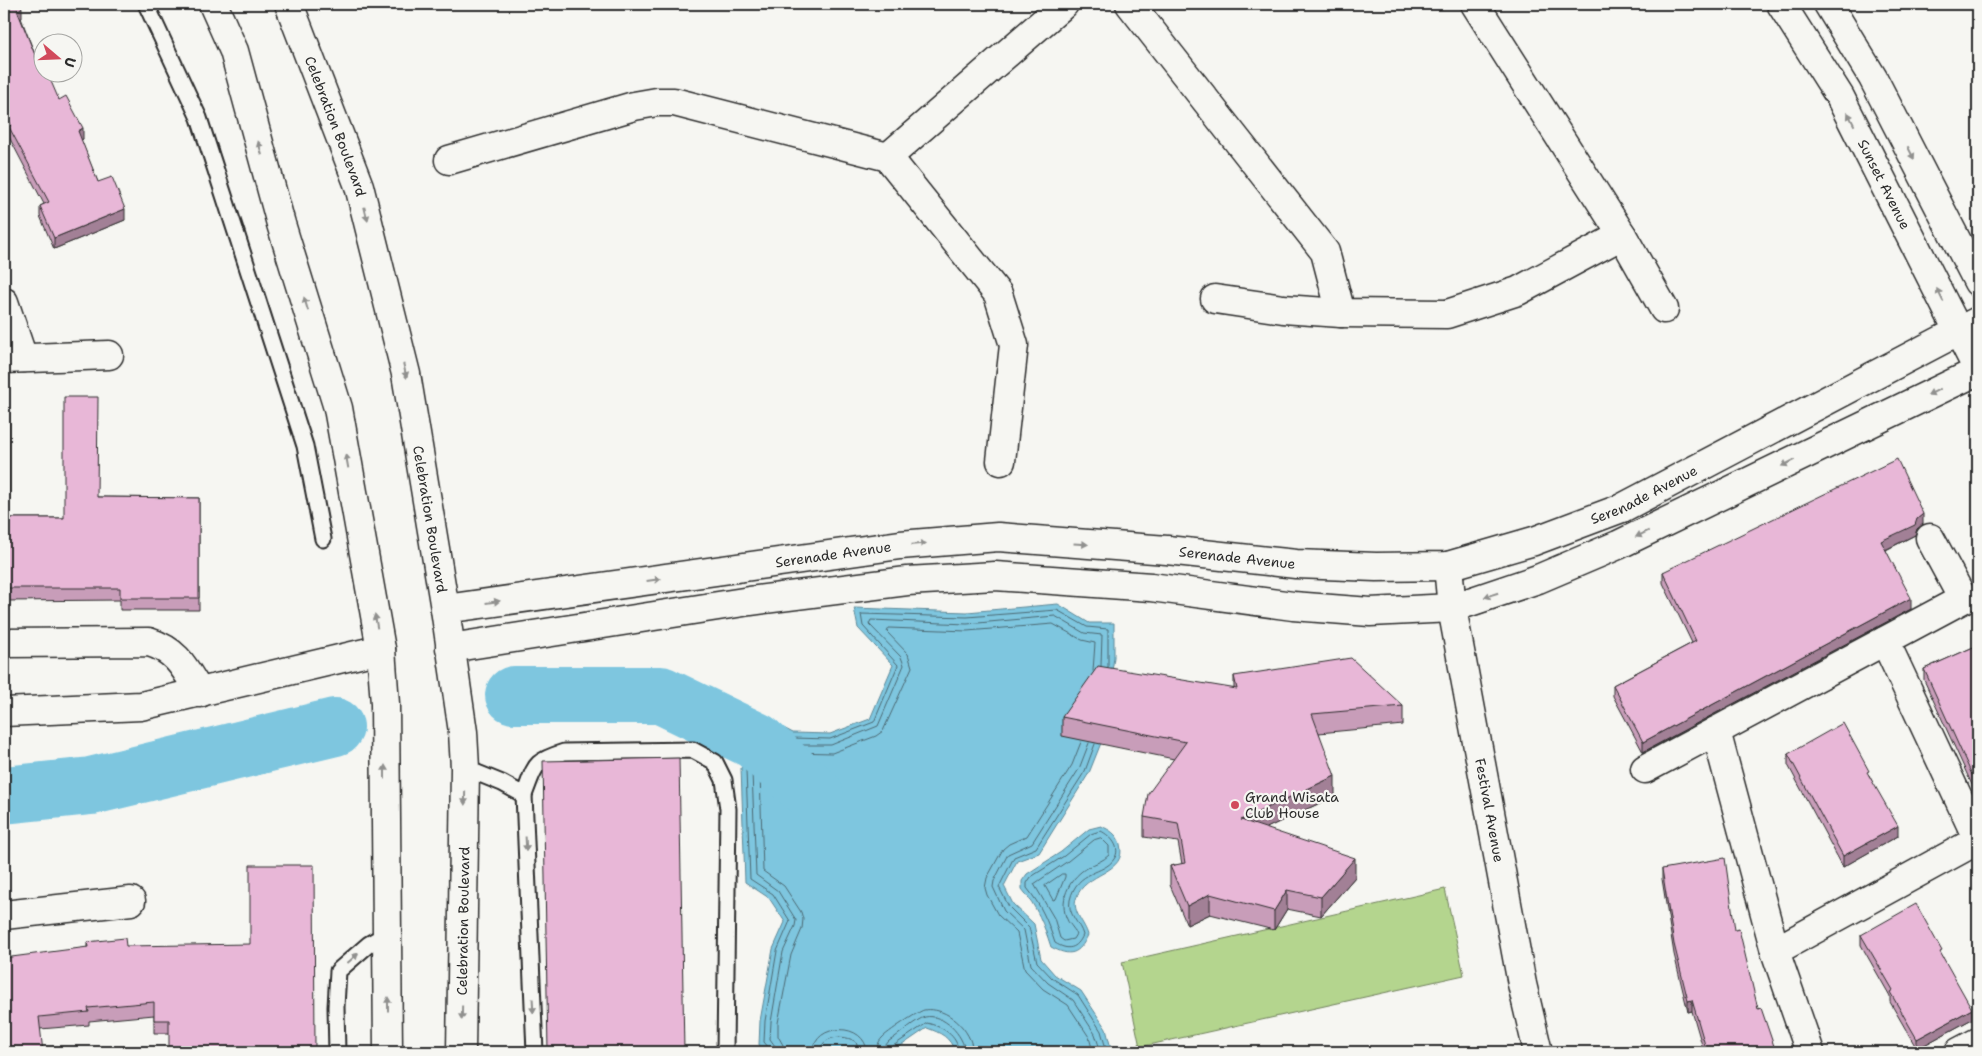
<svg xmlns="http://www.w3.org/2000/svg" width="1982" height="1056" viewBox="0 0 1982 1056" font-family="'Shantell Sans',sans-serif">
<rect width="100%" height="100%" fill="#f6f6f2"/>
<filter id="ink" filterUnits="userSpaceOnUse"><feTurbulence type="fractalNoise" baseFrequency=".02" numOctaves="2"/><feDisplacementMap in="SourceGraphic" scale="10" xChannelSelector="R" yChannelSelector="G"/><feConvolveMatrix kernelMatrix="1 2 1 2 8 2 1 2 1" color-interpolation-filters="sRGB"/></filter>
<g filter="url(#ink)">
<polygon fill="#b4d58e" stroke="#70805c" points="1445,889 1464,975 1140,1047 1122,962"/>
<g fill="#7ec6df" stroke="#5d8897">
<path d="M 1058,604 L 1089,623 L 1114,623 L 1114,657 L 1103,738 L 1089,773 L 1039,853 L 1017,861 L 1004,886 L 1013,904 L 1034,924 L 1041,959 L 1055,975 L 1081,991 L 1106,1029 L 1112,1052 L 955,1052 C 950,1037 941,1033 927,1028 L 892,1052 L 854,1052 L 844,1049 L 819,1052 L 767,1052 L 759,1045 L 760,1021 L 773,949 L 785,922 L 769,898 L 745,882 L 741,768 L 756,741 L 761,716 L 793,733 L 830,734 L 870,719 L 893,665 L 858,628 L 854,608 L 967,612 Z"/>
<path d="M 1101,826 C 1110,830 1117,834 1120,844 C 1128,875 1084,871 1076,899 C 1072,912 1085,923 1088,935 C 1079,955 1070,957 1051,947 C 1044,925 1037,907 1022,889 L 1022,881 L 1027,874 L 1061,852 L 1089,829 Z"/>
</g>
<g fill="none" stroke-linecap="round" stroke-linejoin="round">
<g stroke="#4c6973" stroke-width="1">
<polyline points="1081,742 1072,765 1027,836 1009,844 1003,849 987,878 985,888 987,895 998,915 1017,933 1025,970 1043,989 1068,1005 1089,1037 1093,1052"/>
<polyline points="1089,743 1079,769 1032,843 1008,854 994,881 993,887 1004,911 1024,930 1031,965 1048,983 1073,1000 1095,1034 1101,1052"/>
<polyline points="1095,744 1085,771 1036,848 1014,857 999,887 1009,907 1029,927 1037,962 1052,978 1078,995 1101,1031 1107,1052"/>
<path d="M 1101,831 C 1111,836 1122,848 1114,859 C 1104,875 1077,869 1070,900 C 1067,914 1080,923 1083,935 C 1077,949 1068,951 1055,943 C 1048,922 1041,905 1027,888 L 1027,883 L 1031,877 L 1064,856 L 1091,834 Z"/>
<path d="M 1101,838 L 1109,846 L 1109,855 C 1103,861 1096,863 1088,867 C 1071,877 1059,897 1066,917 C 1068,924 1074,927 1076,934 L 1073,939 L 1064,941 L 1060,938 L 1054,918 L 1034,884 L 1068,861 L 1094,840 Z"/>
<polygon points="1062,874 1065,874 1065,877 1056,899 1053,900 1045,886"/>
<polyline points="770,1052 769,1048 764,1042 765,1021 777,951 790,921 773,894 750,879 746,770 761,743 765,725 792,738 830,739 874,722 898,665 863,626 861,614 967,617 1057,610 1087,627 1108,629 1108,667"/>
<polyline points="776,1052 775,1046 770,1039 771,1022 783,952 795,926 796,920 778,891 756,875 752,772 766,746 769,736 772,735 792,745 831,745 878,726 904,665 901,657 869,624 871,620 967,624 1055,616 1084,633 1102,635 1101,666"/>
<polyline points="783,1052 783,1045 778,1036 778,1023 791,955 802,929 803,919 801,912 784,886 763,871 760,773 774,747 777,746 792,752 832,753 876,736 883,731 912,667 908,654 887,632 889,628 967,631 1053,624 1082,640 1095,643 1093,671"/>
<path d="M 813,1052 C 814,1022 866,1022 867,1052"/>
<path d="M 820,1052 C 821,1035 845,1034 856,1042 L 859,1052"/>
<path d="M 877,1052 C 877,1047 878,1042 882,1038 C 886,1033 919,1011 924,1010 C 947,1006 972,1030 973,1052"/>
<path d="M 884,1052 L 885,1046 L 889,1041 C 898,1036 916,1019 925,1017 C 943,1013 964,1035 965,1052"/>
<path d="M 891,1052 L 893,1046 L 927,1023 C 943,1027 957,1035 959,1052"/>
</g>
<g stroke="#7ec6df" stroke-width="58">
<polyline points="514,695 661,695 756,741 815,795"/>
<polyline points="4,795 91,786 335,727"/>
</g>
<g stroke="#2b2b2b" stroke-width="19">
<g id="service">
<polyline points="146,4 199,118 305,446 323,539"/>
<polyline points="465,768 502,783 524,795"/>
<polyline points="337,1052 336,1007 338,971 369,944 388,933"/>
<path d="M 535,1052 L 524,795 C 536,765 532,762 564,752 L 693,750 L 715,762 L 724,780 L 728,809 L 725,1052"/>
</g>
</g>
<g stroke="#2b2b2b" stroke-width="31">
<g id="minor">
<polyline points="1130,4 1325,252 1341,313"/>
<polyline points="1475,4 1622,235 1664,309"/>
<path id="s1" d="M 1781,4 L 1840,97 L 1978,370"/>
<polyline points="1828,4 1873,78 1978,282"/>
<polyline points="888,157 1064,4"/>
<polyline points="449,160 634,106 657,102 674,102 888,157 998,294 1014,345 1001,461"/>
<polyline points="1215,299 1283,309 1341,313 1447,314 1518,291 1622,235"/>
<polyline points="4,302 23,358"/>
<polyline points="4,359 109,355"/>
<path id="s2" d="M 1448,566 L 1452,608 L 1522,984 L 1538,1052"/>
<path id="s3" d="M 445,609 L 900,545 L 998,537 L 1167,550 L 1296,564 L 1376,567 L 1448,566 L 1534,541 L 1622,508 L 1978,321"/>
<polyline points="1885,641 1978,840"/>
<path d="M 4,643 L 149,642 C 178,651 185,669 200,693"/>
<polyline points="450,648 750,601 907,581 995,576 1151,587 1293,606 1370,612 1452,608 1538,579 1618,545 1978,371"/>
<polyline points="4,712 141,706 381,649"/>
<polyline points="1716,731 1775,951 1810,1052"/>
<polyline points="1645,769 1963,599 1930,538"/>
<polyline points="4,915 131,901"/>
<polyline points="1775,951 1978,840"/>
<polyline points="1959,1052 1978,1042"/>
</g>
</g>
<g stroke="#2b2b2b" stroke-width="31">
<g id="tertiary">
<polyline points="213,4 234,51 281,224 338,408 381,649 385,704 388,1052"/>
<path id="s4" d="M 289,4 L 359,186 L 406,374 L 445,609 L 463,732 L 465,768 L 461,1052"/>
</g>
</g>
<use href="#service" stroke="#f6f6f2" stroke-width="15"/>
<use href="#minor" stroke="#f6f6f2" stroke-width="28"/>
<use href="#tertiary" stroke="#f6f6f2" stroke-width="28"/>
</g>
<g fill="#c89db9" stroke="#2b2b2b">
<polygon points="4,4 22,18 21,18 39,65 59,100 83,139 81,140 98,182 125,220 54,249 40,216 40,206 44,204 9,137 9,130 4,118"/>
<polygon points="4,407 9,518 64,518 97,497 199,498 199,610 120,610 120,600 5,601 5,606 4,606"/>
<polygon points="1923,524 1917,529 1915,535 1886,550 1911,609 1643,752 1613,696 1613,685 1692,643 1663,583 1663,572"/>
<polygon points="1978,645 1978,798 1924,680 1924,669"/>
<polygon points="1234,676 1403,706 1403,725 1319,733 1335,796 1266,828 1355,877 1321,916 1287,909 1274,930 1210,914 1187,925 1170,885 1170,866 1182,864 1178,842 1144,837 1144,817 1174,759 1062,736 1062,717 1234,689"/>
<polygon points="1788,754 1869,775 1898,836 1843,867 1788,765"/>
<polygon points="1662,869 1735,930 1758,1009 1776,1052 1704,1052 1692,1011 1688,1012 1674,954 1662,879"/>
<polygon points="1861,935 1942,956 1972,1019 1917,1049 1890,1002 1890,996 1861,945"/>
<polygon points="87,942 126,946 315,1052 169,1033 154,1033 154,1015 89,1021 89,1025 40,1029 4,1052 87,947"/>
</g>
<g fill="#a28096" stroke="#2b2b2b">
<polygon points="22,8 22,18 17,20 17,10"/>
<polygon points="83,128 83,139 78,141 78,131"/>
<polygon points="125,209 125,220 54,249 54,238"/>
<polygon points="1923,514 1923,524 1917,529 1915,535 1881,552 1881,541 1917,519"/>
<polygon points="1911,598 1911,609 1643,752 1643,742"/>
<polygon points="1335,776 1335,796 1241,840 1241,820"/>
<polygon points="1898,826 1898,836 1843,867 1843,856"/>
<polygon points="1355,858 1355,877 1321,916 1321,897"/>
<polygon points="1287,890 1287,909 1274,930 1274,911"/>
<polygon points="1210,894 1210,914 1187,925 1187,906"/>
<polygon points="1692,1000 1692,1011 1688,1012 1688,1001"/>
<polygon points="1972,1009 1972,1019 1917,1049 1917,1039"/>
</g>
<g fill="#e8b7d7" stroke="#2b2b2b">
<polygon points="4,4 20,4 22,8 17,10 39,65 42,64 42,72 47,72 59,100 66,96 83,128 78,131 98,182 112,177 125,209 54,238 40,206 49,202 9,127 11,125 4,108"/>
<polygon points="64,397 98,397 97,497 199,498 199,598 120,598 120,588 5,588 5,593 4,593 4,407 9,407 9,518 64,518"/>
<polygon points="1897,459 1923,514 1917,519 1915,525 1881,541 1911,598 1643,742 1613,685 1696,641 1663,572"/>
<polygon points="1978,645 1978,788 1924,669"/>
<polygon points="1351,658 1403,706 1312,714 1335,776 1241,820 1355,858 1321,897 1287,890 1274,911 1210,894 1187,906 1170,866 1185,863 1178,823 1144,817 1148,794 1186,742 1062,717 1098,666 1237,689 1234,676"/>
<polygon points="1843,723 1869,771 1867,772 1898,826 1843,856 1788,754"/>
<polygon points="679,758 684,1052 548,1052 543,761"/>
<polygon points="1725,858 1735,930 1739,929 1758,1009 1761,1008 1776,1052 1707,1052 1692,1000 1688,1001 1674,944 1662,869"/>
<polygon points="250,865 314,865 315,1052 169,1052 169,1020 154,1020 154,1002 88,1008 89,1012 39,1017 43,1052 4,1052 4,958 88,947 87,942 125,938 126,946 250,944"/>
<polygon points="1916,904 1942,951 1940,952 1972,1009 1917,1039 1890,992 1893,990 1861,935"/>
</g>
<defs><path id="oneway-solid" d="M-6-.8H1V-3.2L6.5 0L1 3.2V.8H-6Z" transform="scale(1.25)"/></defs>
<g fill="#90908e">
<use href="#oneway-solid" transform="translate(1851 119) rotate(-117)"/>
<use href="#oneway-solid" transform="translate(260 148) rotate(-105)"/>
<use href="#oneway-solid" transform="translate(1911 153) rotate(63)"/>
<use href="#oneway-solid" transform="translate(366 214) rotate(76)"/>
<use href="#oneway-solid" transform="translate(1940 295) rotate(-117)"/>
<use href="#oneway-solid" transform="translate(306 304) rotate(-107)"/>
<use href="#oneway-solid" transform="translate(405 371) rotate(77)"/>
<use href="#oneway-solid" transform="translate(1934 392) rotate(154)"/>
<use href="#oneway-solid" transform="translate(347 461) rotate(-100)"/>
<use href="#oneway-solid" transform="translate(1788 463) rotate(154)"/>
<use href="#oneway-solid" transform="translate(1642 534) rotate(154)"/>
<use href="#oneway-solid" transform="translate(919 544) rotate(-5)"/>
<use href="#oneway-solid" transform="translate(1081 544) rotate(4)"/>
<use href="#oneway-solid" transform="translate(654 580) rotate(-8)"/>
<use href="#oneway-solid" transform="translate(1491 595) rotate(162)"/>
<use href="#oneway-solid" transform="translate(493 602) rotate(-8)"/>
<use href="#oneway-solid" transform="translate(376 621) rotate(-100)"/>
<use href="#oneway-solid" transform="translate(385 772) rotate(-90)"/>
<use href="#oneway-solid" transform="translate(465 798) rotate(91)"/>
<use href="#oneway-solid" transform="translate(526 844) rotate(87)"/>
<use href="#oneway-solid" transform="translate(353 958) rotate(-42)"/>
<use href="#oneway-solid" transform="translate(388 1004) rotate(-90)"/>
<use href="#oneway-solid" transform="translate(533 1006) rotate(87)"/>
<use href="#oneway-solid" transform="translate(462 1013) rotate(91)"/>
</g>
</g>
<circle fill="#d1495b" stroke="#f6f6f2" stroke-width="2" cx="1235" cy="805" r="5"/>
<g text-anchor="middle" stroke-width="4.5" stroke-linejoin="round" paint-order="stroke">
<g font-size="14" fill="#2b2b2b" stroke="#f6f6f2">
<text dy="5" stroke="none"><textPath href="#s4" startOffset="131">Celebration Boulevard</textPath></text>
<text dy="5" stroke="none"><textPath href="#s1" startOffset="208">Sunset Avenue</textPath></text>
<text dy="5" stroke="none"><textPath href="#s3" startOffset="1218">Serenade Avenue</textPath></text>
<text dy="5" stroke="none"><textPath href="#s4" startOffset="536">Celebration Boulevard</textPath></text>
<text dy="5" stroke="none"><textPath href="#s3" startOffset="392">Serenade Avenue</textPath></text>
<text dy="5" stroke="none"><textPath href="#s3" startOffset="798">Serenade Avenue</textPath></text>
<text dy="5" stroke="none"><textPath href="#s2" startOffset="248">Festival Avenue</textPath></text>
<text transform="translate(463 921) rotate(-89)" y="5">Celebration Boulevard</text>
</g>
<g font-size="14" fill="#2b2b2b" stroke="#f6f6f2" text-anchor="start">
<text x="1245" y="802">Grand Wisata<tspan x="1245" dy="16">Club House</tspan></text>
</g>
</g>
<rect width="1982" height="1056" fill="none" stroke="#f6f6f2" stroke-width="20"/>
<rect x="10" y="10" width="1962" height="1036" fill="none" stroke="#2b2b2b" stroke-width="2" filter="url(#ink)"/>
<g transform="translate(58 58) rotate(109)"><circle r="24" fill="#f6f6f2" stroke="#a5a5a2"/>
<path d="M0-4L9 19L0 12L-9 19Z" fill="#d1495b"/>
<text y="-8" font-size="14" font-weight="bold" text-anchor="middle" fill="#2b2b2b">U</text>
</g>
</svg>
